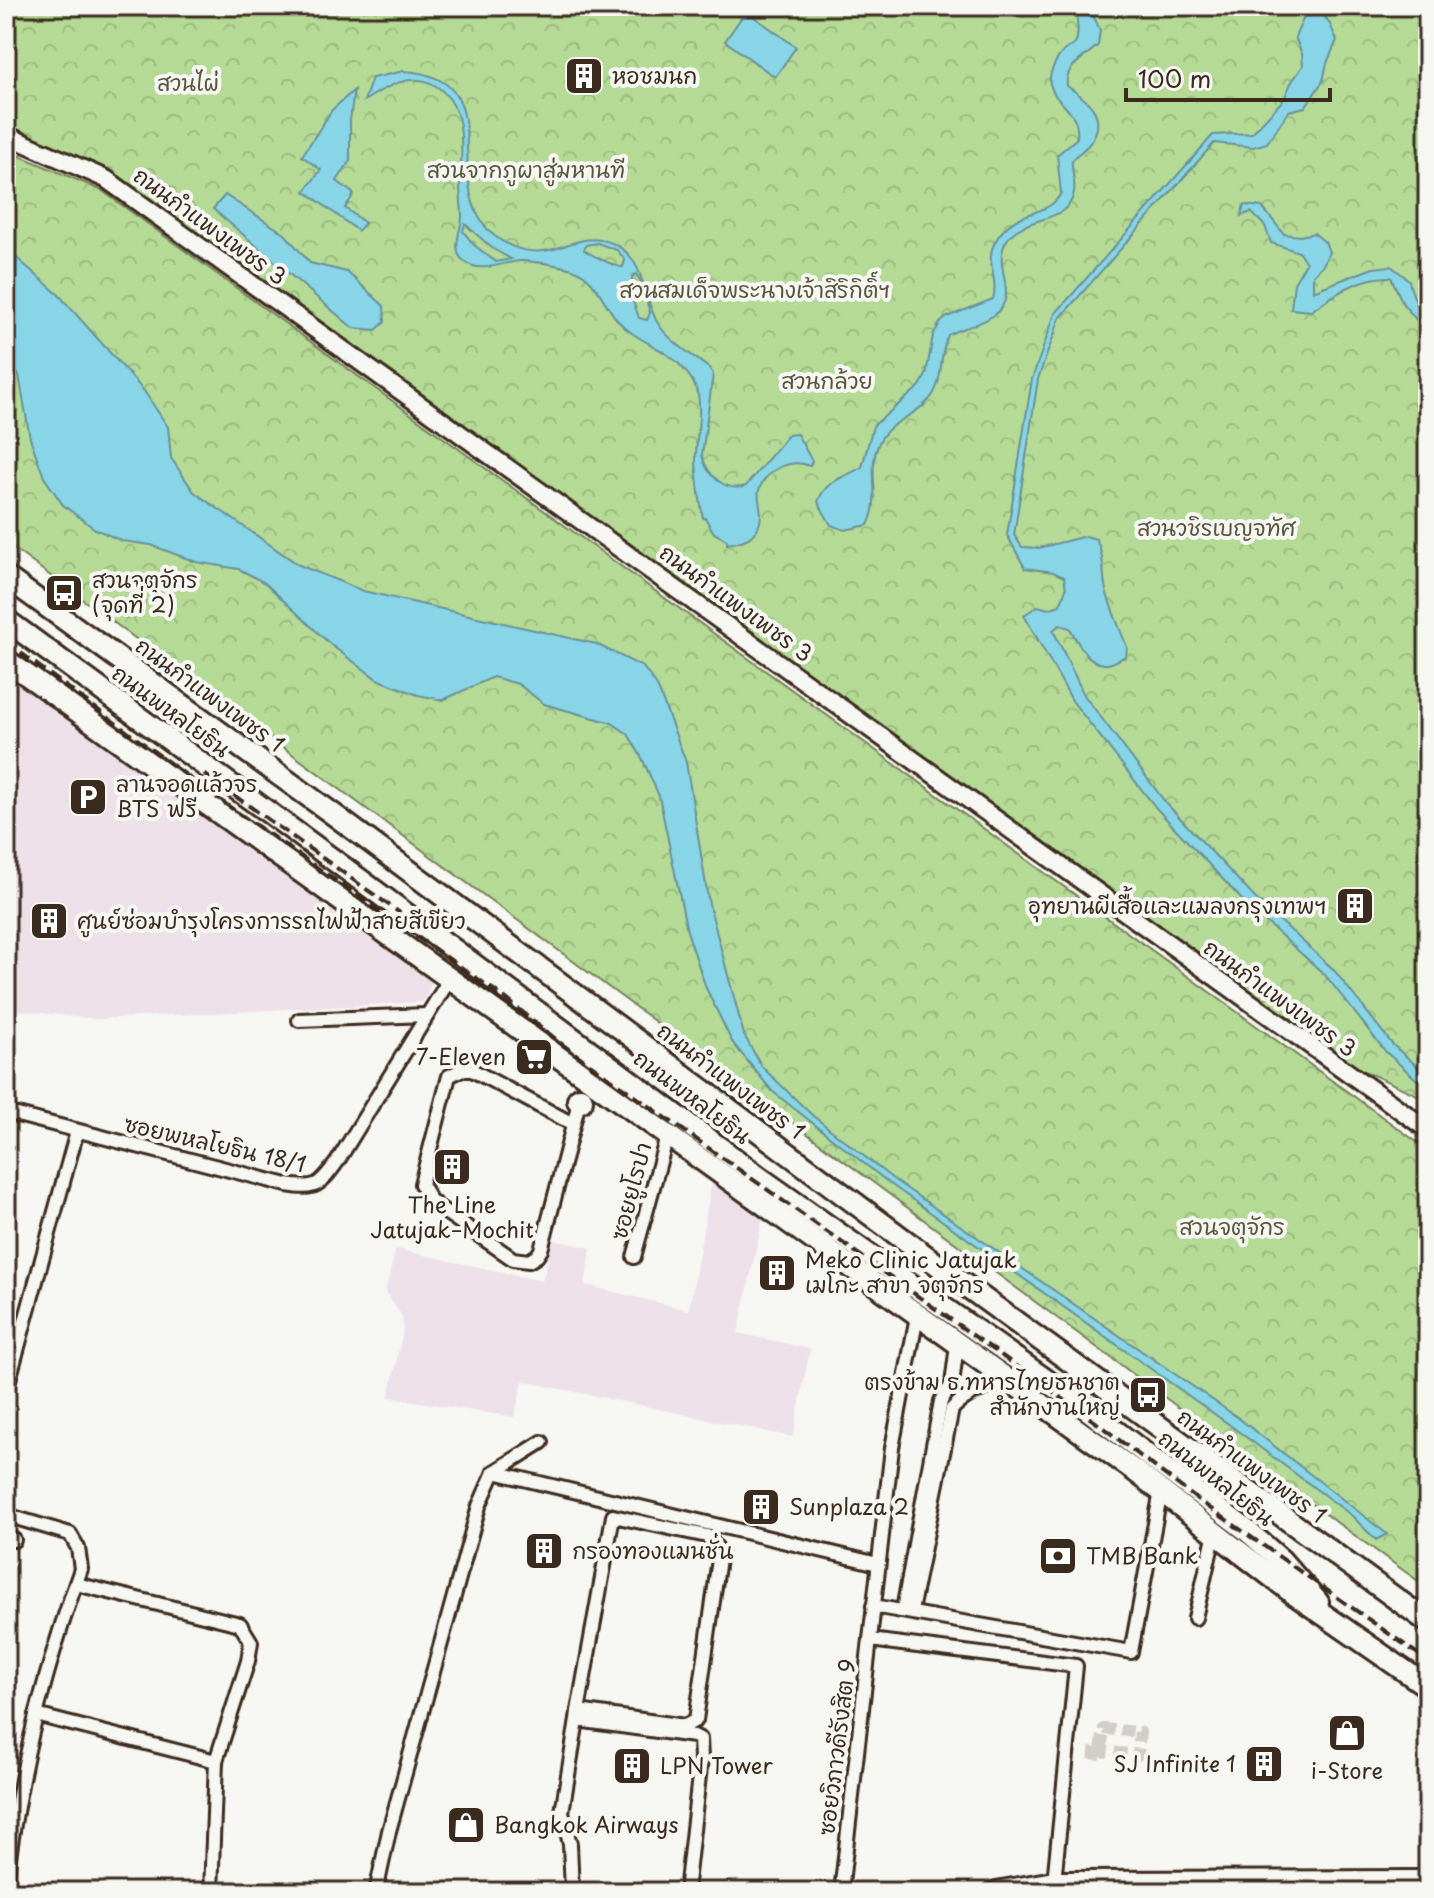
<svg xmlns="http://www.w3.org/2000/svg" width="1434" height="1898" viewBox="0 0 1434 1898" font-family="'Playpen Sans','Playpen Sans Thai',sans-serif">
<defs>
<pattern id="park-crowns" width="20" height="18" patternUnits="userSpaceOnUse" patternTransform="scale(2)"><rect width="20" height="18" fill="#b4da95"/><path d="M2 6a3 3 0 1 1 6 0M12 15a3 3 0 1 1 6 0" fill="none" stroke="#9cbb80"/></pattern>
</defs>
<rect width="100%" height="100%" fill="#f6f6f2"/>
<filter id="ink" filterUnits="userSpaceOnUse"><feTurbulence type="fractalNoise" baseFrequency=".0125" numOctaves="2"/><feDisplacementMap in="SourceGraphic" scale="16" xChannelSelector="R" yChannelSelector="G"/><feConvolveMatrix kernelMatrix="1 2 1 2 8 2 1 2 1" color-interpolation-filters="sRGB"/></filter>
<g filter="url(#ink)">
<g fill="#ede0e8">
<polygon points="6,672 435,976 423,1002 96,1019 6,1009"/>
<polygon points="712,1180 763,1217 738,1333 810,1349 793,1437 523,1381 514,1417 389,1397 403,1330 402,1316 385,1292 396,1249 542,1281 554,1240 591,1248 585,1285 689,1310"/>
</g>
<g fill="url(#park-crowns)" stroke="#78825a" stroke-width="2">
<polygon points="6,6 1428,6 1428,1100 1353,1066 791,667 114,174 6,126"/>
<polygon points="6,150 101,190 1428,1150 1428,1588 1232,1447 6,543"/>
</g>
<g fill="#88d5e8" stroke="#699197" stroke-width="2" fill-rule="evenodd">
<path d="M 1076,6 L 1096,6 L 1093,15 L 1100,30 L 1098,45 C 1086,58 1064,65 1067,86 C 1088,100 1109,116 1090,143 C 1084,150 1077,154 1072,161 C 1071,171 1076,182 1074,192 C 1069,225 1024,214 1007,240 C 990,266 1022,294 994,315 C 981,325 962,327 948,335 C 938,356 945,382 929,400 C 913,418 887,421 878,445 C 867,472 882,497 868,525 L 845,530 L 831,525 L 818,502 C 825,480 844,478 862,467 L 873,426 L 920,386 L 926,375 L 933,335 L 940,323 L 947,317 L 993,299 C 999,279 985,262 994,244 C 1014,205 1047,220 1061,193 L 1057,155 L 1077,138 C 1080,108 1056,107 1050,84 C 1048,74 1057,57 1065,50 C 1072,44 1069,51 1075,43 C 1081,33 1075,17 1076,6 Z"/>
<path d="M 1309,6 L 1321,6 L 1320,11 L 1329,22 L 1337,40 L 1327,63 L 1323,81 L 1305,107 L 1289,111 L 1267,143 L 1253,147 L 1214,143 L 1060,318 L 1038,379 L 1014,535 L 1022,547 L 1039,548 L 1086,536 L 1096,539 C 1106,558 1101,573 1107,594 C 1113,612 1120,630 1127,647 L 1126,656 C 1121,658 1113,664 1107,664 C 1089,666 1077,642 1070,628 L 1060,625 L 1053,630 L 1084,695 L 1166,803 L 1254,897 L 1333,969 L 1393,1045 L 1428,1076 L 1428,1090 L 1386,1052 L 1325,975 L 1245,903 L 1157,809 L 1073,702 L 1024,615 L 1038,606 L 1048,609 L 1060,605 L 1066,589 L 1064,577 L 1053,572 L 1025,568 L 1007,535 L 1032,379 L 1055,314 L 1213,135 L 1252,133 L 1284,99 L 1291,83 L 1303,66 L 1302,54 L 1295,37 Z"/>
<polygon points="746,11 796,47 775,77 725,41"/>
<path d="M 404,71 C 500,77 448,166 480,219 C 495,244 526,257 554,249 C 574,243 591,234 612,243 C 647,258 641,298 659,325 C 670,342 694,356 710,369 L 713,374 L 702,455 C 706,474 725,493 746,486 L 788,435 L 797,434 L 812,461 L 810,466 C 791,458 766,469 759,490 C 757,498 761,507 761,515 C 760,536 745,542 727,544 L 727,540 L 714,533 L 705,518 L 703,518 C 700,499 696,478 696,458 C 696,419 711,394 678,363 C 660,346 635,340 618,321 C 601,301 595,272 565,267 C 552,264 537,262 523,261 C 507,260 482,275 465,262 C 450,252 461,231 462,217 C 462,207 460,197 460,186 C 461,152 469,108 436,86 C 412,70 384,88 364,101 L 372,78 ZM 465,224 L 493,249 L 511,259 L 496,262 L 474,245 L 463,231 ZM 597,243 L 617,250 L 625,260 L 623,267 C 617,268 590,254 584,250 L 586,245 ZM 636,274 L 641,282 L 650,313 L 647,320 L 639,318 L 632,298 L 632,276 Z"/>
<polygon points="354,90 350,121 350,161 337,181 354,194 345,208 365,223 358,231 305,191 321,170 302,156 332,110"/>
<polygon points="225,195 285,234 310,263 347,272 384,306 385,322 376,330 353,328 213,209"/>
<path d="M 1244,205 L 1262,207 L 1284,234 L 1300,236 L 1314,233 L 1325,242 L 1329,252 L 1323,265 L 1313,275 L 1313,291 L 1373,268 L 1391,266 L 1409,280 C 1412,304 1428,315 1428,340 L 1419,323 L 1403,304 L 1391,277 C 1360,276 1335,294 1311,311 L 1291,309 L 1294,283 L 1306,263 L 1299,252 L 1271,243 L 1265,226 L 1251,212 L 1241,216 Z"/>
<polygon points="6,252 18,259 59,295 144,391 168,427 171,458 194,492 299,565 363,591 596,644 643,667 657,686 686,762 709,904 744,1035 762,1067 812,1115 893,1179 1237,1417 1387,1534 1376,1540 1351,1515 1227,1423 889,1183 772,1091 732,1042 706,988 687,931 659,796 642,758 628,734 612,723 544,704 518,684 493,677 443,700 418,695 377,679 331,645 265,583 239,569 196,562 151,545 122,541 95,529 63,505 44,477 30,438 19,375 6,361"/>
</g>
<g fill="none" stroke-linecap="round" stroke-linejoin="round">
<polyline stroke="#d1cdc8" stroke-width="12" stroke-dasharray="12 6" stroke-linecap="butt" points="1089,1753 1101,1754 1101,1751 1104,1729 1140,1732 1138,1755 1101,1751"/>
<g stroke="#3b2a1e" stroke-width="18">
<g id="minor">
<polyline points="299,1020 427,1015"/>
<circle cx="580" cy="1100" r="6"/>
<path d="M 6,1112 L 287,1185 C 317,1190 320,1185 337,1162 L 449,980"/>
<polyline points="571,1123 472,1070 461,1070 449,1076 421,1184 430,1200 438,1207 513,1259 529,1261 537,1256 541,1250 578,1106"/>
<polyline points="634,1257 667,1136"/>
<polyline points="6,1391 77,1131"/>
<polyline points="494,1472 542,1442"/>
<path d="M 6,1515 L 70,1534 L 78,1548 L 81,1569 C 44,1670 18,1776 6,1883"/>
<polyline points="6,1537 14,1540"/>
<polyline points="76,1584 240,1624 251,1642 248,1661 216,1761"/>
<polyline points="873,1606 1131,1652 1161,1491"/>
<polyline points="903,1610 941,1401 952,1384 957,1345"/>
<path d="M 911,1611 L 952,1409 C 968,1392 989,1385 1011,1382"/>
<polyline points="1195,1618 1215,1532"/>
<polyline points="870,1640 1076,1666 1054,1882"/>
<polyline points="36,1715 216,1761 211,1892"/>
<polyline points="577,1720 578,1711 613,1516 707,1536 720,1552 696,1720 685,1726 578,1711"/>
<polyline points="376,1892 389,1831 479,1506 494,1472 878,1564"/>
<polyline points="572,1892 570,1844 562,1812 577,1720 694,1736 700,1739 701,1758 686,1892"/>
<polyline points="841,1892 892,1448 917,1316"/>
</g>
</g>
<g stroke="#3b2a1e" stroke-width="22">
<polyline id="tertiary" points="6,135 106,179 1428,1130"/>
</g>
<g stroke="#3b2a1e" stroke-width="26">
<g id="primary">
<polyline points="6,577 337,817 958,1280 1428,1622"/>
<polyline points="6,620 343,867 763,1180 1080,1404 1245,1529 1281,1560 1318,1602"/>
<polyline points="6,660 1135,1471 1294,1594 1428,1687"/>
<polyline points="996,1892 1054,1882 1428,1881"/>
</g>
</g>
<use href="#minor" stroke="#f6f6f2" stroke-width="12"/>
<use href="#tertiary" stroke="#f6f6f2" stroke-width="16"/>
<use href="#primary" stroke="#f6f6f2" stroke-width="20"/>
<g stroke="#3b2a1e" stroke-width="4" stroke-dasharray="12 6" stroke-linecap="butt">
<polyline points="6,642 221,801 504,997 563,1045 1097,1423 1194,1497 1428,1661"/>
<polyline points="204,774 400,913"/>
</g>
</g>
</g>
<defs>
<g id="building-square" transform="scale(2)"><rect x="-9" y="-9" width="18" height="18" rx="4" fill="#3b2a1e" stroke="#f6f6f2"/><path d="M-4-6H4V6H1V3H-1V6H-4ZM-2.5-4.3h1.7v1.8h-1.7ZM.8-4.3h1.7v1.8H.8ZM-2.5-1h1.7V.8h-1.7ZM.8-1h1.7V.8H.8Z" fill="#fff"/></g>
<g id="bus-square" transform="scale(2)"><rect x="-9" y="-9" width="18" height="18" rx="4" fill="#3b2a1e" stroke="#f6f6f2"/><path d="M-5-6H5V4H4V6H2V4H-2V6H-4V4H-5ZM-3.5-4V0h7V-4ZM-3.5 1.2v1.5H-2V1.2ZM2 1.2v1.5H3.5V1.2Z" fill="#fff"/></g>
<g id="parking-square" transform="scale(2)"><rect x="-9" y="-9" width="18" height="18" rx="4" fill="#3b2a1e" stroke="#f6f6f2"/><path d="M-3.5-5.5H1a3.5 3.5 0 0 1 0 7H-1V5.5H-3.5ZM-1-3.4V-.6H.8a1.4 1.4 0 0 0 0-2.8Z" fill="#fff"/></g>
<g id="supermarket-square" transform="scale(2)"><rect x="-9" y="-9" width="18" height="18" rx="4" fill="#3b2a1e" stroke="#f6f6f2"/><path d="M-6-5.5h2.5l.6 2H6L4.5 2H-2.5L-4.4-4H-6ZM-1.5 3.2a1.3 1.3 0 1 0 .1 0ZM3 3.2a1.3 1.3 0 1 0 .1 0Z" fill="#fff"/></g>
<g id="bank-square" transform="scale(2)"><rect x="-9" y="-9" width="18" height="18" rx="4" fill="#3b2a1e" stroke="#f6f6f2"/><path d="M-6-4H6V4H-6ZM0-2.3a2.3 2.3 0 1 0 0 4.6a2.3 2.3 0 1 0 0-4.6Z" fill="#fff"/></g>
<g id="shop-square" transform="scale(2)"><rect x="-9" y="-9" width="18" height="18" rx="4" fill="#3b2a1e" stroke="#f6f6f2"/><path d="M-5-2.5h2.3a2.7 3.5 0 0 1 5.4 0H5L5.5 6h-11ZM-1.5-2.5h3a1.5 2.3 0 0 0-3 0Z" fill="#fff"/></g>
</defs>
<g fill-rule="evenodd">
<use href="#building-square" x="584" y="76"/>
<use href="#bus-square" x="64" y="593"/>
<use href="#parking-square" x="88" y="797"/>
<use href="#building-square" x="1355" y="906"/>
<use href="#building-square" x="49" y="921"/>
<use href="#supermarket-square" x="534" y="1057"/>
<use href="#building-square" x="452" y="1167"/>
<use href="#building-square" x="777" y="1273"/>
<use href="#bus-square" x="1148" y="1395"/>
<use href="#building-square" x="761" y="1507"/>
<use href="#building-square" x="544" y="1551"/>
<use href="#bank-square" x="1058" y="1556"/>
<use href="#shop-square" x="1347" y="1733"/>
<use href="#building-square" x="1264" y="1764"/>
<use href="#building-square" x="632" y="1766"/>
<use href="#shop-square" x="466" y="1825"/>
</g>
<g text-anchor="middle" stroke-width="8" stroke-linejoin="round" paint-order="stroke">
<g font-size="22" fill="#3b2a1e" stroke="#f6f6f2" text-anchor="start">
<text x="612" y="84">หอชมนก</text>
<text x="92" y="588">สวนจตุจักร<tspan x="92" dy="25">(จุดที่ 2)</tspan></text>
<text x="116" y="792">ลานจอดแล้วจร<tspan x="116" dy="25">BTS ฟรี</tspan></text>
<text x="1327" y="914" text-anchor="end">อุทยานผีเสื้อและแมลงกรุงเทพฯ</text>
<text x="77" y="929">ศูนย์ซ่อมบำรุงโครงการรถไฟฟ้าสายสีเขียว</text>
<text x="506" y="1065" text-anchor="end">7-Eleven</text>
<text x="452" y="1213" text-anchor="middle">The Line<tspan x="452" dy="25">Jatujak–Mochit</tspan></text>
<text x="805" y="1268">Meko Clinic Jatujak<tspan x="805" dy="25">เมโกะ สาขา จตุจักร</tspan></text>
<text x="1120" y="1390" text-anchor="end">ตรงข้าม ธ.ทหารไทยธนชาต<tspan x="1120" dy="25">สำนักงานใหญ่</tspan></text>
<text x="789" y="1515">Sunplaza 2</text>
<text x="572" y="1559">กรองทองแมนชั่น</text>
<text x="1086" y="1564">TMB Bank</text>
<text x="1236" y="1772" text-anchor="end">SJ Infinite 1</text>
<text x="660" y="1774">LPN Tower</text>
<text x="1347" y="1779" text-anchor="middle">i-Store</text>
<text x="494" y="1833">Bangkok Airways</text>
</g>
<g font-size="22" fill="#59563c" stroke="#f6f6f2">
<text x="188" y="91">สวนไผ่</text>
<text x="526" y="178">สวนจากภูผาสู่มหานที</text>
<text x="755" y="298">สวนสมเด็จพระนางเจ้าสิริกิติ์ฯ</text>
<text x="827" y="389">สวนกล้วย</text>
<text x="1216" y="536">สวนวชิรเบญจทัศ</text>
<text x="1232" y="1235">สวนจตุจักร</text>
</g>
<g font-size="22" fill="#3b2a1e" stroke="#f6f6f2">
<text transform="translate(210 226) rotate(36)" y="8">ถนนกำแพงเพชร 3</text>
<text transform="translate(736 603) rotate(36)" y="8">ถนนกำแพงเพชร 3</text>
<text transform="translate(210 695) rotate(36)" y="8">ถนนกำแพงเพชร 1</text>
<text transform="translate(171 711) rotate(36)" y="8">ถนนพหลโยธิน</text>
<text transform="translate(1280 998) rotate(36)" y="8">ถนนกำแพงเพชร 3</text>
<text transform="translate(731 1081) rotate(37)" y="8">ถนนกำแพงเพชร 1</text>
<text transform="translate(692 1097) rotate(37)" y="8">ถนนพหลโยธิน</text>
<text transform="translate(215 1144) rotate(13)" y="8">ซอยพหลโยธิน 18/1</text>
<text transform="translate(631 1191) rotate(-75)" y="8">ซอยยูโรปา</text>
<text transform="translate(1252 1466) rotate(36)" y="8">ถนนกำแพงเพชร 1</text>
<text transform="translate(1216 1478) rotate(38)" y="8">ถนนพหลโยธิน</text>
<text transform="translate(837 1747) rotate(-83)" y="8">ซอยวิภาวดีรังสิต 9</text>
</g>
</g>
<rect width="1434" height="1898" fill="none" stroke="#f6f6f2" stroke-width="32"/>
<rect x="16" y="16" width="1402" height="1866" fill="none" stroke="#3b2a1e" stroke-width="3" filter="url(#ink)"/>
<path d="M1126 88v12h204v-12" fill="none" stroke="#3b2a1e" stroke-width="4"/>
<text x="1138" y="88" font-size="24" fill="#3b2a1e" stroke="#f6f6f2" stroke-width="6" paint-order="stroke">100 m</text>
</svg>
